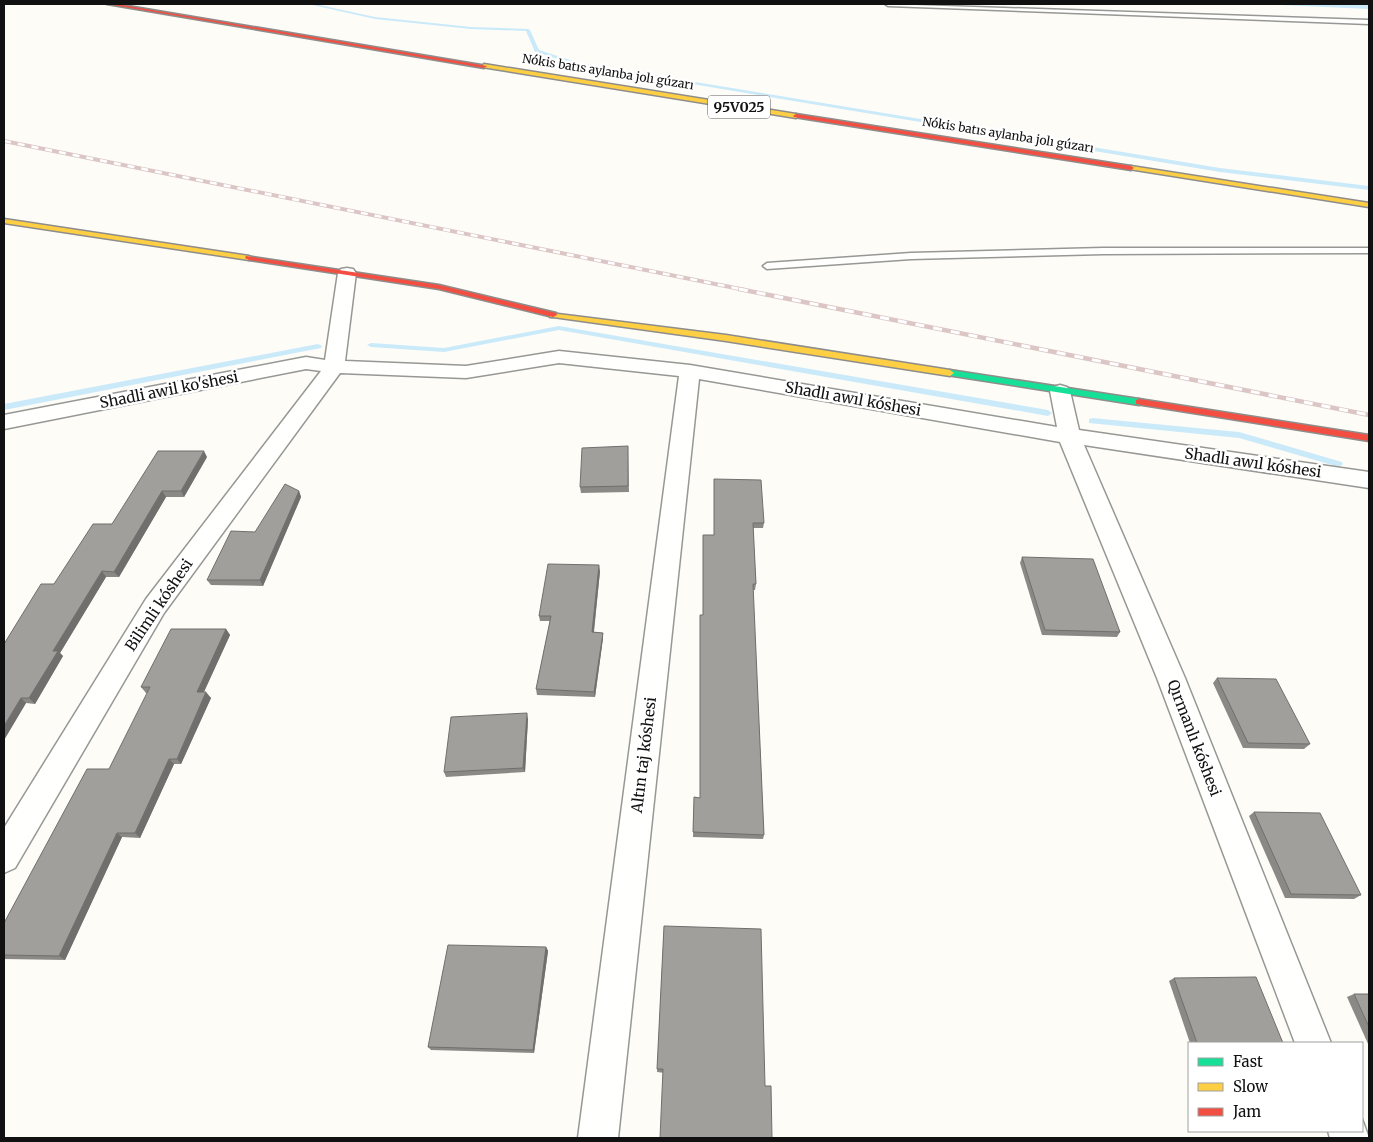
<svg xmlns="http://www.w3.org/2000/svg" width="1373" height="1142" viewBox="0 0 1373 1142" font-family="Merriweather,serif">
<rect width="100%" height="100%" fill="#fdfcf7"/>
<polygon fill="#caeafa" points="1258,4 1369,4 1369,9"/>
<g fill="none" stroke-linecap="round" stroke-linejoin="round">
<g fill="#caeafa" fill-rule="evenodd">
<polygon points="308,4 315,4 375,17 471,27 528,29 530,30 539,50 579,63 1220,168 1369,186 1369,190 1220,172 578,65 535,52 526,31 471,29 375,19"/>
<polygon points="559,326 1048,410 1052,413 1048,416 559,330 444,352 371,347 367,345 371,343 444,348"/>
<polygon points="318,344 322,346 321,348 4,410 4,404"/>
<polygon points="1092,418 1239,432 1342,462 1343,464 1339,467 1239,438 1089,423 1089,419"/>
</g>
<g stroke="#979795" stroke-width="3">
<g id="lane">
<polygon points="885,4 1369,20 1369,24 888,6"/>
<polygon points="1103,248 1369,248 1369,253 1103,254 911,259 767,269 763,266 767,263 911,253"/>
</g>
</g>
<g stroke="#979795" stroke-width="3">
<g id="street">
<polygon points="347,268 353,269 356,273 345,361 466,366 559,351 690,365 1057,427 1050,391 1053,387 1060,385 1067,387 1070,391 1079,430 1369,472 1369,488 1084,445 1185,678 1331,1043 1295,1043 1157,678 1060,442 699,379 618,1138 578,1138 679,376 559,363 466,378 340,373 164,613 15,868 4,873 4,828 146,599 321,371 306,369 4,429 4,415 306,357 325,360 338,273 341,269"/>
<polygon points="1362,1119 1369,1138 1330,1138 1328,1131 1362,1131"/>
</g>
</g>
<g stroke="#8e8d8b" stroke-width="3">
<polygon id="fast" points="950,370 1139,399 1144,402 1139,405 947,375 946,373"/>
</g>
<g stroke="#8e8d8b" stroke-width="3">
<g id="slow">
<polygon points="484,64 796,114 799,116 796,118 482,67"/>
<polygon points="1131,166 1369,203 1369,207 1129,169 1128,168"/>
<polygon points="4,219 249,256 253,258 249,260 4,223"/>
<polygon points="550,313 726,335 950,370 954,373 950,376 726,341 553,317 550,317"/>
</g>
</g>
<g stroke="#8e8d8b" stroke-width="3">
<g id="jam">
<polygon points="107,4 116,4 487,66 484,68"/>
<polygon points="796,114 1131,166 1134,168 1131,170 794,117 793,116"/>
<polygon points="246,256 439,285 556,313 557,315 553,317 439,289 249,260 245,258"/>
<polygon points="1139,399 1369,435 1369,441 1136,404 1136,400"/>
</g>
</g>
<use href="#lane" fill="#fffffe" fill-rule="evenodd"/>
<use href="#street" fill="#fffffe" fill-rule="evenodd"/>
<use href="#fast" fill="#16e098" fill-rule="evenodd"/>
<use href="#slow" fill="#ffcf43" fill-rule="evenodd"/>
<use href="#jam" fill="#f24e42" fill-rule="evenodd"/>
<g stroke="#dbc5c5" stroke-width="4">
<polyline id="rail-far1" points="4,141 745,290"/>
</g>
<g stroke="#dbc5c5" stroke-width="4.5">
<polyline id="rail" points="739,289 1369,415"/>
</g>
<use href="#rail-far1" stroke="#fff" stroke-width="2.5" stroke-dasharray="7" stroke-linecap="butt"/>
<use href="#rail" stroke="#fff" stroke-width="3" stroke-dasharray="9" stroke-linecap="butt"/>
</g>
<g fill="#8a8986">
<polygon points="628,446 629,492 581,493 580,487"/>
<polygon points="207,457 184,497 166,497 119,577 106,577 60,653 63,656 35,704 26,703 4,740 54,584 112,524"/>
<polygon points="714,479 764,523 763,528 753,528 756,584 755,590 753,590 764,835 763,839 693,837 694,797 700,798 703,615 714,535"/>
<polygon points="299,491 301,497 263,586 211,585 207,580 255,532"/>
<polygon points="1022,557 1120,632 1117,637 1042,635 1020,563"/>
<polygon points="600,571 594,632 603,633 603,638 595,697 537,695 536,689 550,621 540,621 539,616"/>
<polygon points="226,629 230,635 204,692 211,698 181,764 174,764 140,838 122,837 65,960 4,959 4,923 109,769 148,693 146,693 141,687"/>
<polygon points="1217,678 1310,744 1304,749 1243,748 1213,683"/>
<polygon points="528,719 525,772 446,777 444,772"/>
<polygon points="1254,812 1361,895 1354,899 1285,898 1249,816"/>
<polygon points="664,926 765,1086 657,1072"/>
<polygon points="546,947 548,951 534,1053 431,1050 428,1047"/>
<polygon points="1174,978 1283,1043 1190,1043 1169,981"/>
<polygon points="1354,994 1369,994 1369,1046 1347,997"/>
</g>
<g fill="#716f6d">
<polygon points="204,451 207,457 184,497 181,491"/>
<polygon points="162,491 166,497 119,577 114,572"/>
<polygon points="299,491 301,497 263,586 260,580"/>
<polygon points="599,565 600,571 593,638 592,632"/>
<polygon points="102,571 106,577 60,653 63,656 35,704 29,698 53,651"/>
<polygon points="226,629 230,635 201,698 197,692"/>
<polygon points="603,633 603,638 595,697 594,692"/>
<polygon points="206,692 211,698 181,764 177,759"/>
<polygon points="21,698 26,703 4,740 4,726"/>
<polygon points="527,713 528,719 525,772 523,768"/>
<polygon points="169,759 174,764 140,838 135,833"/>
<polygon points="117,833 122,837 65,960 59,956"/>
<polygon points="546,947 548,951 534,1053 533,1050"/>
</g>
<g fill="#a19f9c" stroke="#716f6d">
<polygon points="628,446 628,486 580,487 582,448"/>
<polygon points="158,451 204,451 181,491 162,491 114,572 102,571 53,651 58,651 29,698 21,698 4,726 4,644 41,584 54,584 93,524 112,524"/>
<polygon points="714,479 761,480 764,523 753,523 756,584 753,584 764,835 693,832 694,797 700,798 700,615 703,615 703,535 714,535"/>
<polygon points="285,484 299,491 260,580 207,580 231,531 255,532"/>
<polygon points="1022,557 1093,559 1120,632 1045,630"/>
<polygon points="548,564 599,565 592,632 603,633 594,692 536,689 551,616 539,616"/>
<polygon points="171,629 226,629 197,692 206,692 177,759 169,759 135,833 117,833 59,956 4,955 4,923 87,769 109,769 150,687 141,687"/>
<polygon points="1217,678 1276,679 1310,744 1248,743"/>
<polygon points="527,713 523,768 444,772 451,717"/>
<polygon points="1254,812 1320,813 1361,895 1291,894"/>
<polygon points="664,926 761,929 765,1086 771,1086 772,1138 660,1138 663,1069 657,1069"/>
<polygon points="448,945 546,947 533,1050 428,1047"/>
<polygon points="1256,977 1283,1043 1197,1043 1174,978"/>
<polygon points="1354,994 1369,994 1369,1027"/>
</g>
<g text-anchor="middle" stroke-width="5" stroke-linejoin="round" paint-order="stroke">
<g font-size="12" fill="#111" stroke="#fff">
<text transform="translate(608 72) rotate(9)" y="4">Nókis batıs aylanba jolı gúzarı</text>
<text transform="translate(1008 135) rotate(9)" y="4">Nókis batıs aylanba jolı gúzarı</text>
</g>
<rect fill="#fff" stroke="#585858" stroke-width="1" x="708" y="95.5" width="62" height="23" rx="4"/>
<g font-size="14" font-weight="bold" fill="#111">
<text x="739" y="112">95V025</text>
</g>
<g font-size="15" fill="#111" stroke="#fff">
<text transform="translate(169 390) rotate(-11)" y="5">Shadli awil ko'shesi</text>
<text transform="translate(853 399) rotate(10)" y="5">Shadlı awıl kóshesi</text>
<text transform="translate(1253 463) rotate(8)" y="5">Shadlı awıl kóshesi</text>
<text transform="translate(159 605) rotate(-56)" y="5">Bilimli kóshesi</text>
<text transform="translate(1194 738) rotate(69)" y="5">Qırmanlı kóshesi</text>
<text transform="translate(644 755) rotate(-83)" y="5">Altın taj kóshesi</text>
</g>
</g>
<rect width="1373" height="1142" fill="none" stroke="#111111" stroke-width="10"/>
<rect x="1188" y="1042" width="175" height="90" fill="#ffffff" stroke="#a0a0a0"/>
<rect x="1198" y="1058" width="25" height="8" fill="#16e098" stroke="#a0a0a0"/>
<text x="1233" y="1067" font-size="15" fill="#111111">Fast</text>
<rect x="1198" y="1083" width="25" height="8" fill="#ffcf43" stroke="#a0a0a0"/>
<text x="1233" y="1092" font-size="15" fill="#111111">Slow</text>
<rect x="1198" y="1108" width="25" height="8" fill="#f24e42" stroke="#a0a0a0"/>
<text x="1233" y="1117" font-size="15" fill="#111111">Jam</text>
</svg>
